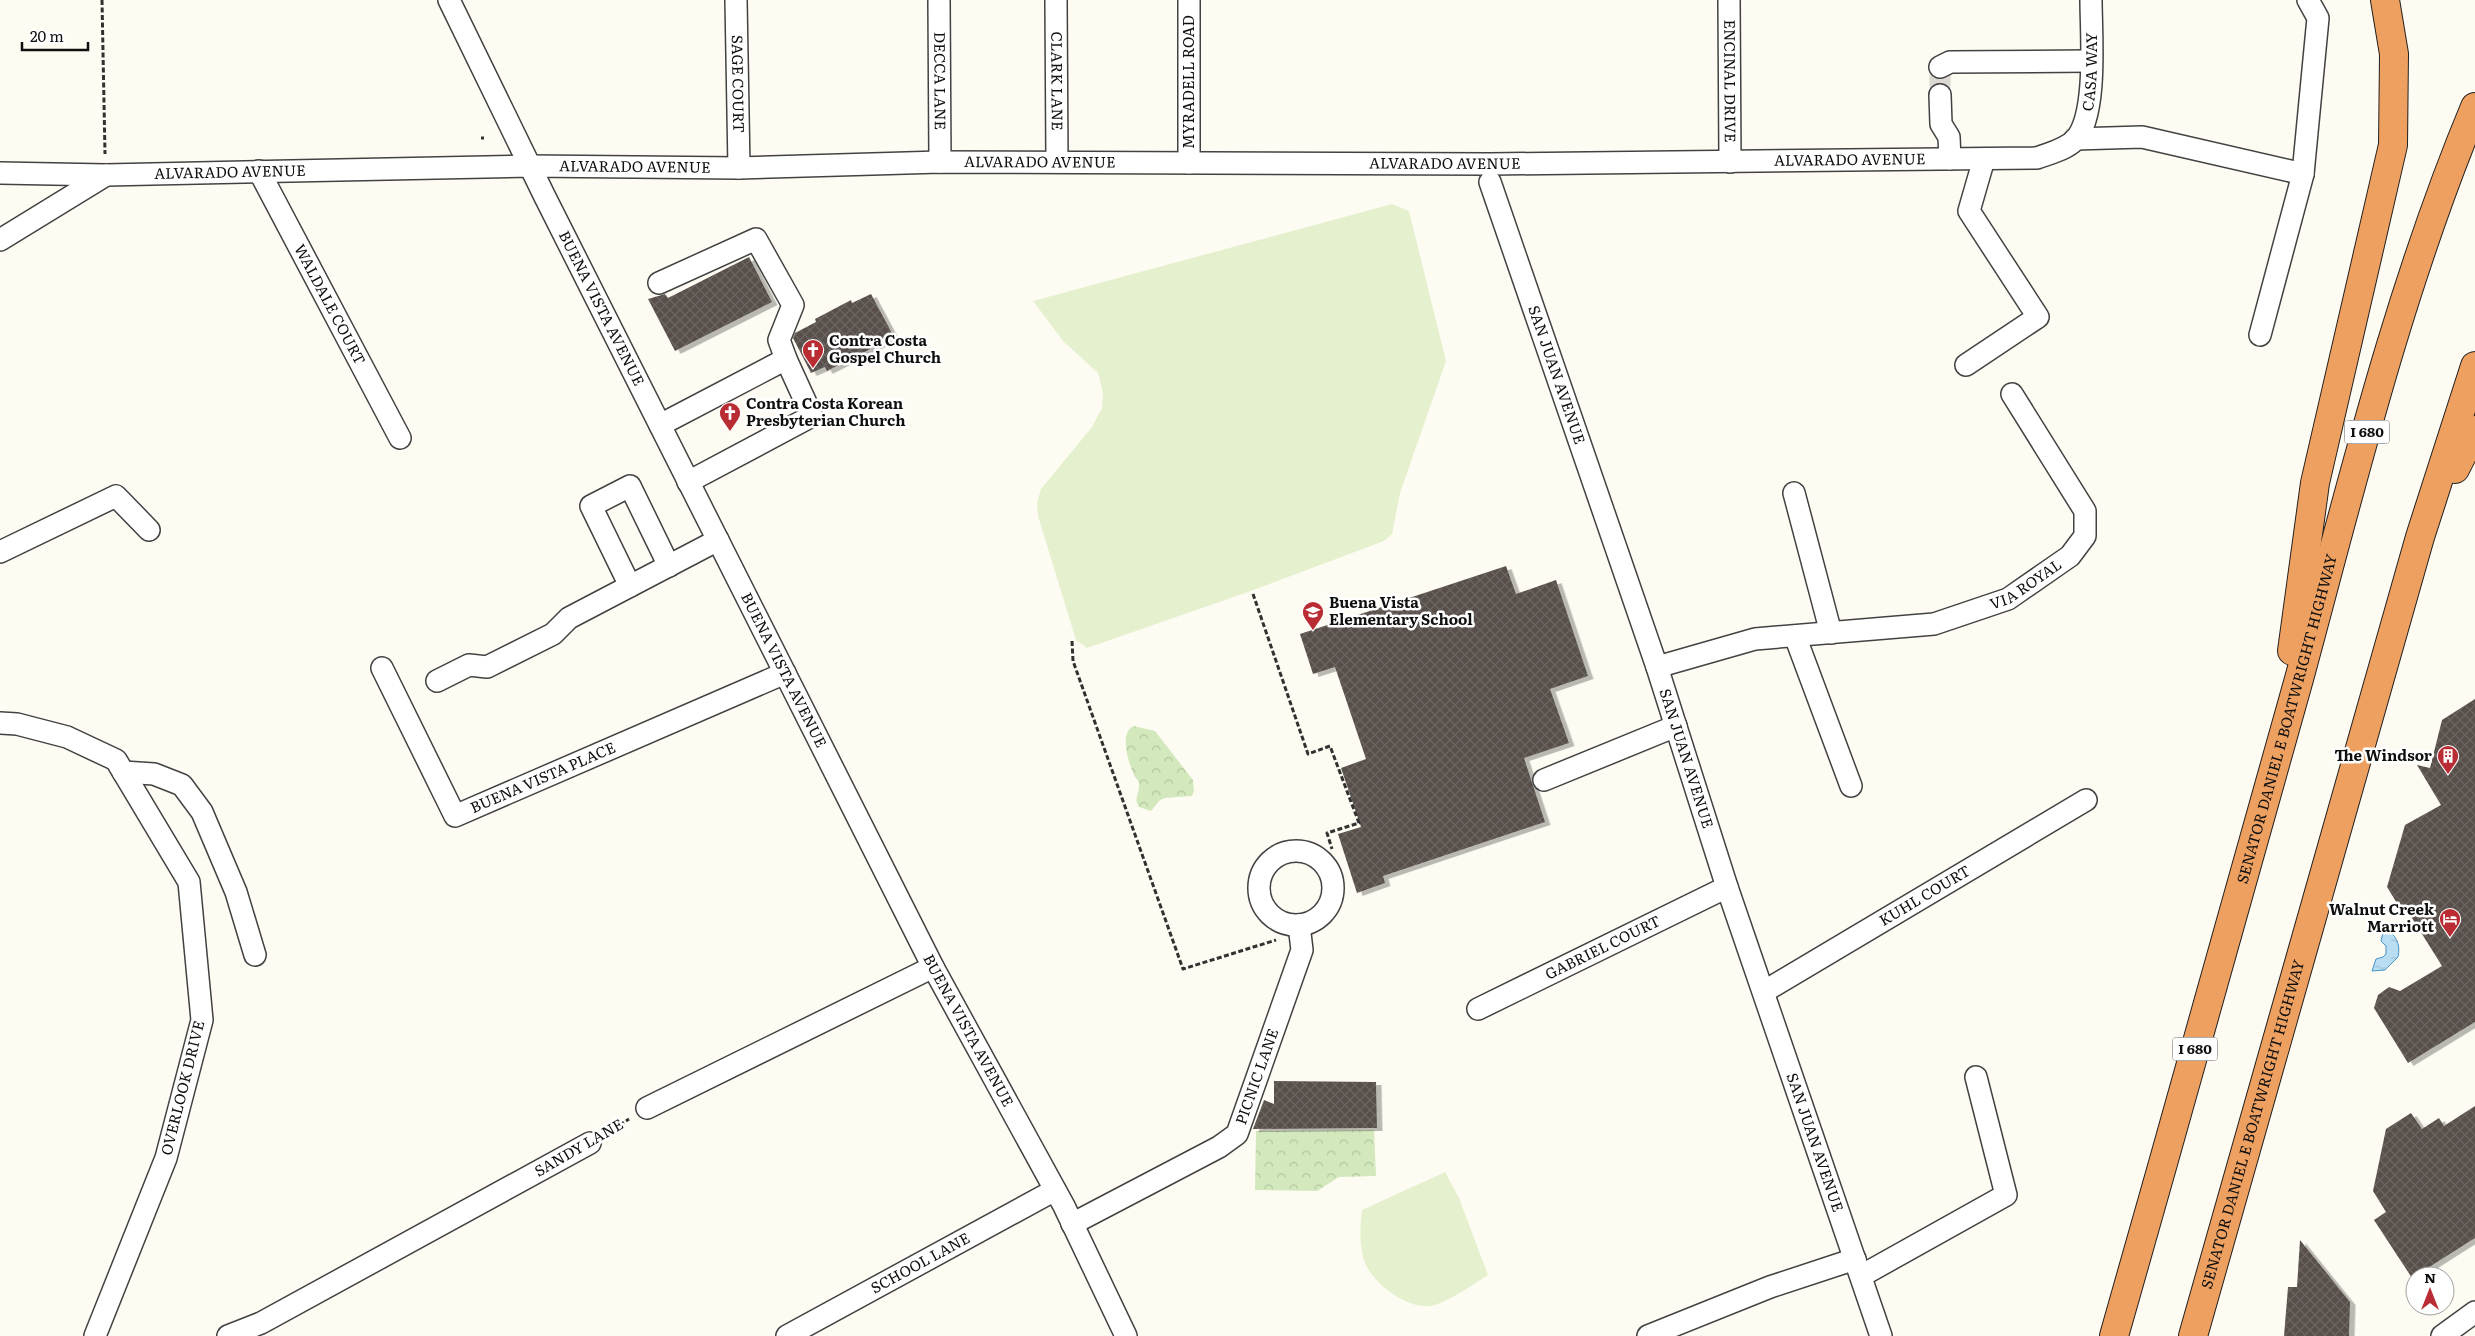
<svg xmlns="http://www.w3.org/2000/svg" width="2475" height="1336" viewBox="0 0 2475 1336" font-family="Literata,serif">
<defs>
<pattern id="park-crowns" width="20" height="18" patternUnits="userSpaceOnUse" patternTransform="scale(1.25)"><rect width="20" height="18" fill="#d3e8bc"/><path d="M2 6a3 3 0 1 1 6 0M12 15a3 3 0 1 1 6 0" fill="none" stroke="#b4c6a0"/></pattern>
<pattern id="water-ripples" width="26" height="14" patternUnits="userSpaceOnUse" patternTransform="scale(1.25)"><rect width="26" height="14" fill="#b9def4"/><path d="M2 4q2-2 4 0t4 0M15 11q2-2 4 0t4 0" fill="none" stroke="#9ebdd0"/></pattern>
<pattern id="building-cross-hatch" width="8" height="8" patternUnits="userSpaceOnUse" patternTransform="scale(1.25)"><rect width="8" height="8" fill="#58504c"/><path d="M0 0l8 8M0 8l8-8" fill="none" stroke="#6b6561"/></pattern>
<filter id="shadow"><feDropShadow dx="5.5" dy="3" stdDeviation="0" flood-color="#0004"/></filter>
</defs>
<rect width="100%" height="100%" fill="#fefcf2"/>
<g fill="url(#park-crowns)">
<path d="M 1134,726 L 1155,731 L 1193,780 L 1194,791 L 1192,796 L 1165,798 L 1160,800 L 1151,811 L 1139,807 C 1133,798 1140,793 1139,784 C 1139,780 1137,780 1135,777 C 1129,765 1118,732 1134,726 Z"/>
<polygon points="1374,1130 1376,1176 1339,1177 1317,1191 1255,1190 1256,1131"/>
</g>
<g fill="#e4f0ce">
<polygon points="1392,204 1409,211 1446,361 1400,493 1392,534 1384,541 1248,592 1087,648 1076,640 1038,516 1037,503 1041,489 1092,427 1102,408 1103,393 1098,373 1064,342 1033,301"/>
<path d="M 1445,1172 L 1459,1198 L 1488,1275 C 1474,1284 1445,1304 1430,1306 C 1406,1309 1371,1282 1364,1260 C 1359,1243 1360,1227 1362,1210 Z"/>
</g>
<path fill="url(#water-ripples)" stroke="#4394c8" d="M 2384,928 C 2396,934 2401,944 2398,957 L 2385,970 L 2372,971 L 2376,959 L 2383,957 L 2386,954 L 2386,946 L 2381,941 Z"/>
<g fill="url(#building-cross-hatch)" filter="url(#shadow)">
<polygon points="749,257 772,302 675,351 648,299 665,294 668,298"/>
<polygon points="871,294 894,337 827,371 825,367 811,373 793,338 795,333 816,322 815,319 851,300 852,303"/>
<polygon points="1506,566 1516,594 1556,580 1588,676 1550,689 1569,743 1524,758 1545,822 1383,876 1385,883 1357,893 1338,834 1361,827 1341,768 1366,759 1335,667 1313,674 1300,634"/>
<polygon points="2475,699 2475,1022 2408,1063 2374,1008 2378,995 2389,987 2400,991 2442,966 2407,910 2400,908 2387,887 2405,825 2441,805 2417,765 2430,768 2442,720"/>
<polygon points="1274,1081 1376,1082 1377,1128 1253,1129 1264,1100 1274,1104"/>
<polygon points="2475,1106 2475,1238 2412,1278 2374,1220 2386,1212 2373,1191 2386,1129 2411,1113 2422,1129 2439,1118 2444,1126"/>
<polygon points="2300,1240 2350,1302 2349,1336 2284,1336 2288,1287 2297,1287"/>
</g>
<g fill="none" stroke-linecap="round" stroke-linejoin="round">
<polyline stroke="#dad8d0" stroke-width="21" stroke-dasharray="21 11" stroke-linecap="butt" points="1940,67 1940,95"/>
<g stroke="#424242" stroke-width="24">
<g id="minor">
<path id="s1" d="M 449,0 L 545,197 L 933,967 L 1064,1206 L 1126,1336"/>
<path id="s2" d="M 736,0 L 739,168"/>
<path id="s3" d="M 939,0 L 940,162"/>
<path id="s4" d="M 1056,0 L 1057,162"/>
<polyline points="1189,0 1189,163"/>
<path id="s5" d="M 1729,0 L 1730,162"/>
<polyline points="1940,67 1950,62 2091,61"/>
<polyline points="1940,95 1941,124 1949,137 1950,159"/>
<polyline points="2075,139 2142,137 2303,174 2318,18 2308,0"/>
<path id="s6" d="M 259,171 L 400,438"/>
<path id="s7" d="M 0,173 L 106,175 L 529,166 L 739,168 L 940,162 L 1490,164 L 2037,158 C 2050,153 2065,150 2075,140 C 2098,115 2091,33 2091,0"/>
<path id="s8" d="M 1490,182 L 1657,667 L 1727,887 L 1881,1336"/>
<polyline points="0,240 106,175"/>
<polyline points="659,283 756,239 793,305 779,340 786,359"/>
<polyline points="2260,335 2303,174"/>
<polyline points="1966,365 2038,317 1969,211 1984,159"/>
<polyline points="660,425 786,359 812,416 688,482"/>
<polyline points="1794,493 1831,633"/>
<polyline points="0,552 116,496 149,530"/>
<polyline points="630,586 591,506 630,486 669,566"/>
<polyline points="1795,636 1851,786"/>
<path id="s9" d="M 1657,667 L 1755,639 L 1934,624 L 2008,599 L 2070,556 L 2085,536 L 2085,511 L 2012,394"/>
<path id="s10" d="M 382,668 L 455,816 L 785,673"/>
<polyline points="437,681 469,665 487,667 553,634 569,618 718,540"/>
<polyline points="0,723 17,724 67,737 116,760 189,882 202,1020 166,1158 95,1336"/>
<polyline points="123,772 154,774 182,785 202,812 236,892 255,955"/>
<polyline points="1544,780 1676,726"/>
<circle cx="1296" cy="888" r="37"/>
<path id="s11" d="M 1765,991 L 2086,800"/>
<path id="s12" d="M 1478,1009 L 1727,887"/>
<polyline points="647,1108 933,967"/>
<path id="s13" d="M 1072,1224 L 1219,1147 L 1237,1134 L 1302,950 L 1299,925"/>
<polyline points="1861,1276 2006,1195 1976,1077"/>
<polyline points="228,1336 261,1323 590,1143"/>
<path id="s14" d="M 787,1336 L 1055,1190"/>
<polyline points="1648,1336 1770,1287 1855,1259"/>
<polyline points="2442,1336 2475,1312"/>
</g>
</g>
<g stroke="#202020" stroke-width="30">
<g id="highway">
<polyline points="2455,469 2475,430"/>
<polyline points="2292,651 2315,483 2393,145 2394,54 2385,0"/>
<path id="s15" d="M 2114,1336 C 2176,1117 2239,898 2299,679 C 2351,487 2398,291 2475,107"/>
<path id="s16" d="M 2193,1336 L 2420,537 L 2475,366"/>
</g>
</g>
<g stroke="#313131" stroke-width="3" stroke-dasharray="5 2.5" stroke-linecap="butt">
<polyline points="102,0 105,154"/>
<polyline points="481,138 484,138"/>
<polyline points="1253,594 1308,754 1330,746 1359,823 1327,833 1332,849"/>
<polyline points="1072,641 1073,661 1183,969 1276,940"/>
<polyline points="607,1133 629,1119"/>
</g>
<use href="#minor" stroke="#fff" stroke-width="21"/>
<use href="#highway" stroke="#eea061" stroke-width="28"/>
</g>
<defs>
<g id="church-pin" transform="scale(1.125)"><path d="M0 17L-7.5 6A9.5 9.5 0 1 1 7.5 6Z" fill="#ba2c34" stroke="#fff"/><path d="M-1.2-6h2.4v3.5h3.3v2.4h-3.3V6h-2.4V-.1h-3.3v-2.4h3.3Z" fill="#fff"/></g>
<g id="school-pin" transform="scale(1.125)"><path d="M0 17L-7.5 6A9.5 9.5 0 1 1 7.5 6Z" fill="#ba2c34" stroke="#fff"/><path d="M0-5L7-2L0 1L-7-2ZM-4 1L0 2.5L4 1V4Q0 6-4 4Z" fill="#fff"/></g>
<g id="building-pin" transform="scale(1.125)"><path d="M0 17L-7.5 6A9.5 9.5 0 1 1 7.5 6Z" fill="#ba2c34" stroke="#fff"/><path d="M-4-6H4V6H1V3H-1V6H-4ZM-2.5-4.3h1.7v1.8h-1.7ZM.8-4.3h1.7v1.8H.8ZM-2.5-1h1.7V.8h-1.7ZM.8-1h1.7V.8H.8Z" fill="#fff"/></g>
<g id="hotel-pin" transform="scale(1.125)"><path d="M0 17L-7.5 6A9.5 9.5 0 1 1 7.5 6Z" fill="#ba2c34" stroke="#fff"/><path d="M-6-4.5h1.5V1H6V5H4.5V3h-9V5H-6ZM-4 0a1.8 1.8 0 1 1 3.6 0ZM.5 0V-2.5h3Q6-2.5 6 0Z" fill="#fff"/></g>
</defs>
<g fill-rule="evenodd">
<use href="#church-pin" x="813" y="350"/>
<use href="#church-pin" x="730" y="413"/>
<use href="#school-pin" x="1313" y="612"/>
<use href="#building-pin" x="2448" y="756"/>
<use href="#hotel-pin" x="2450" y="919"/>
</g>
<g text-anchor="middle" stroke-width="5" stroke-linejoin="round" paint-order="stroke">
<g fill="#fff" stroke="#575757" stroke-width="1">
<rect x="2344.5" y="420.5" width="45" height="23" rx="4"/>
<rect x="2172.5" y="1037.5" width="45" height="23" rx="4"/>
</g>
<g font-size="14" font-weight="bold" fill="#0f0f0f">
<text x="2367" y="437">I 680</text>
<text x="2195" y="1054">I 680</text>
</g>
<g font-size="15" fill="#0f0f0f" stroke="#fff">
<text dy="5" stroke="none"><textPath href="#s7" startOffset="2151">CASA WAY</textPath></text>
<text dy="5" stroke="none"><textPath href="#s3" startOffset="81">DECCA LANE</textPath></text>
<text dy="5" stroke="none"><textPath href="#s4" startOffset="81">CLARK LANE</textPath></text>
<text dy="5" stroke="none"><textPath href="#s5" startOffset="81">ENCINAL DRIVE</textPath></text>
<text transform="translate(1189 82) rotate(-90)" y="5">MYRADELL ROAD</text>
<text dy="5" stroke="none"><textPath href="#s2" startOffset="84">SAGE COURT</textPath></text>
<text dy="5" stroke="none"><textPath href="#s7" startOffset="1850">ALVARADO AVENUE</textPath></text>
<text dy="5" stroke="none"><textPath href="#s7" startOffset="1040">ALVARADO AVENUE</textPath></text>
<text dy="5" stroke="none"><textPath href="#s7" startOffset="1445">ALVARADO AVENUE</textPath></text>
<text dy="5" stroke="none"><textPath href="#s7" startOffset="635">ALVARADO AVENUE</textPath></text>
<text dy="5" stroke="none"><textPath href="#s7" startOffset="230">ALVARADO AVENUE</textPath></text>
<text dy="5" stroke="none"><textPath href="#s6" startOffset="151">WALDALE COURT</textPath></text>
<text dy="5" stroke="none"><textPath href="#s1" startOffset="344">BUENA VISTA AVENUE</textPath></text>
<text dy="5" stroke="none"><textPath href="#s8" startOffset="204">SAN JUAN AVENUE</textPath></text>
<text dy="5" stroke="none"><textPath href="#s9" startOffset="382">VIA ROYAL</textPath></text>
<text dy="5" stroke="none"><textPath href="#s1" startOffset="749">BUENA VISTA AVENUE</textPath></text>
<text dy="5" stroke="none"><textPath href="#s15" startOffset="641">SENATOR DANIEL E BOATWRIGHT HIGHWAY</textPath></text>
<text dy="5" stroke="none"><textPath href="#s8" startOffset="609">SAN JUAN AVENUE</textPath></text>
<text dy="5" stroke="none"><textPath href="#s10" startOffset="261">BUENA VISTA PLACE</textPath></text>
<text dy="5" stroke="none"><textPath href="#s11" startOffset="186">KUHL COURT</textPath></text>
<text dy="5" stroke="none"><textPath href="#s12" startOffset="139">GABRIEL COURT</textPath></text>
<text dy="5" stroke="none"><textPath href="#s1" startOffset="1154">BUENA VISTA AVENUE</textPath></text>
<text dy="5" stroke="none"><textPath href="#s13" startOffset="249">PICNIC LANE</textPath></text>
<text transform="translate(183 1088) rotate(-76)" y="5">OVERLOOK DRIVE</text>
<text dy="5" stroke="none"><textPath href="#s16" startOffset="220">SENATOR DANIEL E BOATWRIGHT HIGHWAY</textPath></text>
<text dy="5" stroke="none"><textPath href="#s8" startOffset="1014">SAN JUAN AVENUE</textPath></text>
<text transform="translate(579 1148) rotate(-30)" y="5">SANDY LANE</text>
<text dy="5" stroke="none"><textPath href="#s14" startOffset="152">SCHOOL LANE</textPath></text>
</g>
<g font-size="15" font-weight="bold" fill="#0f0f0f" stroke="#fff" text-anchor="start">
<text x="829" y="346">Contra Costa<tspan x="829" dy="17">Gospel Church</tspan></text>
<text x="746" y="409">Contra Costa Korean<tspan x="746" dy="17">Presbyterian Church</tspan></text>
<text x="1329" y="608">Buena Vista<tspan x="1329" dy="17">Elementary School</tspan></text>
<text x="2432" y="761" text-anchor="end">The Windsor</text>
<text x="2434" y="915" text-anchor="end">Walnut Creek<tspan x="2434" dy="17">Marriott</tspan></text>
</g>
</g>
<g transform="translate(2430 1291)"><circle r="24" fill="#ffffff" stroke="#9f9f9f"/>
<path d="M0-4L9 19L0 12L-9 19Z" fill="#ba2c34"/>
<text y="-8" font-size="14" font-weight="bold" text-anchor="middle" fill="#0f0f0f">N</text>
</g>
<path d="M22 42v8h66v-8" fill="none" stroke="#0f0f0f" stroke-width="2.5"/>
<text x="30" y="42" font-size="15" fill="#0f0f0f" stroke="#ffffff" stroke-width="4" paint-order="stroke">20 m</text>
</svg>
